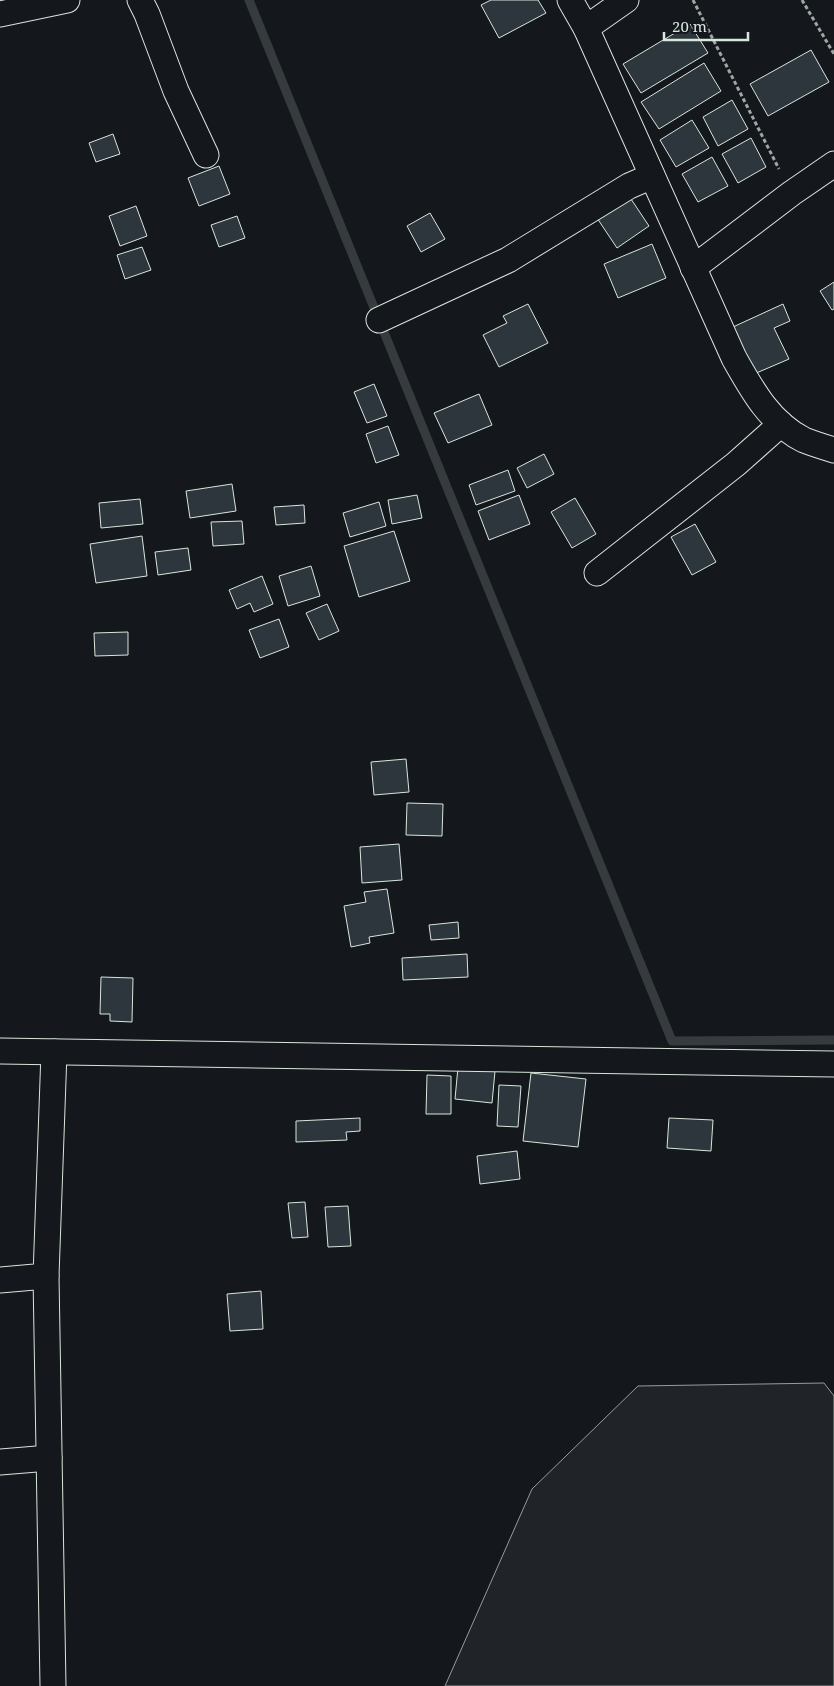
<svg xmlns="http://www.w3.org/2000/svg" width="834" height="1686" viewBox="0 0 834 1686" font-family="'Noto Serif',serif">
<rect width="100%" height="100%" fill="#14181c"/>
<polygon fill="#202428" stroke="#939e99" points="824,1383 834,1396 834,1686 445,1686 532,1489 638,1386"/>
<g fill="none" stroke-linecap="round" stroke-linejoin="round">
<polyline stroke="#363b3e" stroke-width="9" points="249,0 672,1041 834,1040"/>
</g>
<g fill="#2c363c" stroke="#d8e6dc">
<polygon points="491,0 538,0 546,13 499,38 481,5"/>
<polygon points="690,24 708,53 641,93 623,64"/>
<polygon points="811,50 829,82 768,116 750,84"/>
<polygon points="704,63 721,91 659,129 641,102"/>
<polygon points="732,100 748,129 718,146 703,117"/>
<polygon points="692,120 709,148 676,167 660,140"/>
<polygon points="113,134 120,154 96,162 89,143"/>
<polygon points="751,138 766,167 738,183 722,154"/>
<polygon points="712,157 728,186 698,202 682,174"/>
<polygon points="219,166 230,194 199,206 188,178"/>
<polygon points="627,193 649,226 617,248 595,215"/>
<polygon points="136,206 147,236 120,246 109,216"/>
<polygon points="430,213 445,239 421,252 407,226"/>
<polygon points="237,216 245,238 219,247 211,225"/>
<polygon points="652,244 666,278 618,298 604,264"/>
<polygon points="142,247 151,270 125,279 117,255"/>
<polygon points="834,282 834,309 832,310 820,291"/>
<polygon points="528,304 548,343 499,367 483,335 507,323 503,316"/>
<polygon points="783,304 790,321 774,328 789,359 754,374 733,327"/>
<polygon points="374,384 387,416 367,423 354,392"/>
<polygon points="479,394 492,425 448,443 434,413"/>
<polygon points="388,426 399,455 376,463 366,434"/>
<polygon points="544,454 554,474 527,488 517,468"/>
<polygon points="508,470 515,491 476,505 469,485"/>
<polygon points="232,484 236,511 190,518 186,491"/>
<polygon points="417,495 422,518 392,524 388,500"/>
<polygon points="519,495 530,524 489,540 478,511"/>
<polygon points="575,498 596,534 572,548 551,512"/>
<polygon points="140,499 143,524 101,528 99,503"/>
<polygon points="379,502 386,526 350,537 343,513"/>
<polygon points="304,505 305,523 276,525 274,507"/>
<polygon points="242,521 244,544 213,546 211,522"/>
<polygon points="695,524 716,562 692,575 671,537"/>
<polygon points="394,531 410,581 359,597 344,546"/>
<polygon points="142,536 147,576 96,583 90,544"/>
<polygon points="188,548 191,570 158,575 155,552"/>
<polygon points="311,566 320,596 288,606 279,576"/>
<polygon points="262,576 273,604 254,612 250,603 237,609 229,590"/>
<polygon points="327,604 339,631 319,640 306,613"/>
<polygon points="279,619 289,647 260,658 249,630"/>
<polygon points="128,632 128,655 95,656 94,633"/>
<polygon points="406,759 409,792 374,795 371,762"/>
<polygon points="407,803 443,804 442,836 406,835"/>
<polygon points="399,844 402,880 362,883 360,847"/>
<polygon points="387,889 394,933 369,937 370,943 351,947 344,906 366,902 364,892"/>
<polygon points="458,922 459,938 431,940 429,925"/>
<polygon points="467,954 468,977 403,980 402,958"/>
<polygon points="101,977 133,978 132,1022 110,1021 110,1014 100,1014"/>
<polygon points="458,1067 495,1071 492,1103 455,1099"/>
<polygon points="531,1073 586,1079 578,1147 523,1141"/>
<polygon points="427,1075 451,1076 451,1114 426,1114"/>
<polygon points="499,1085 521,1086 518,1127 497,1126"/>
<polygon points="360,1118 360,1131 346,1132 347,1140 296,1142 296,1121"/>
<polygon points="669,1118 713,1120 711,1151 667,1148"/>
<polygon points="517,1151 520,1179 480,1184 477,1156"/>
<polygon points="305,1202 308,1237 292,1238 288,1203"/>
<polygon points="348,1206 351,1246 328,1247 325,1207"/>
<polygon points="261,1291 263,1329 230,1331 227,1294"/>
</g>
<g fill="none" stroke-linecap="round" stroke-linejoin="round">
<g stroke="#d8e6dc" stroke-width="27">
<g id="minor">
<polyline points="140,0 147,14 176,91 206,155"/>
<path d="M 570,0 L 586,28 L 734,358 C 752,390 770,423 804,440 C 814,444 824,447 834,450"/>
<polyline points="0,14 67,0"/>
<polyline points="586,28 626,0"/>
<polyline points="693,268 792,193 834,164"/>
<polyline points="379,320 508,260 629,186 652,176"/>
<polyline points="597,573 736,464 781,424"/>
<polyline points="0,1051 834,1064"/>
<polyline points="46,1276 53,1686"/>
<polyline points="0,1280 46,1276 54,1052"/>
<polyline points="0,1462 49,1458"/>
</g>
</g>
<g stroke="#9da8a2" stroke-width="3" stroke-dasharray="4 2.5" stroke-linecap="butt">
<polyline points="693,0 779,169"/>
<polyline points="802,0 834,54"/>
</g>
<use href="#minor" stroke="#14181c" stroke-width="25"/>
</g>
<path d="M664 32v8h84v-8" fill="none" stroke="#d8e6dc" stroke-width="2.5"/>
<text x="672" y="32" font-size="15" fill="#d8e6dc" stroke="#14181c" stroke-width="4" paint-order="stroke">20 m</text>
</svg>
